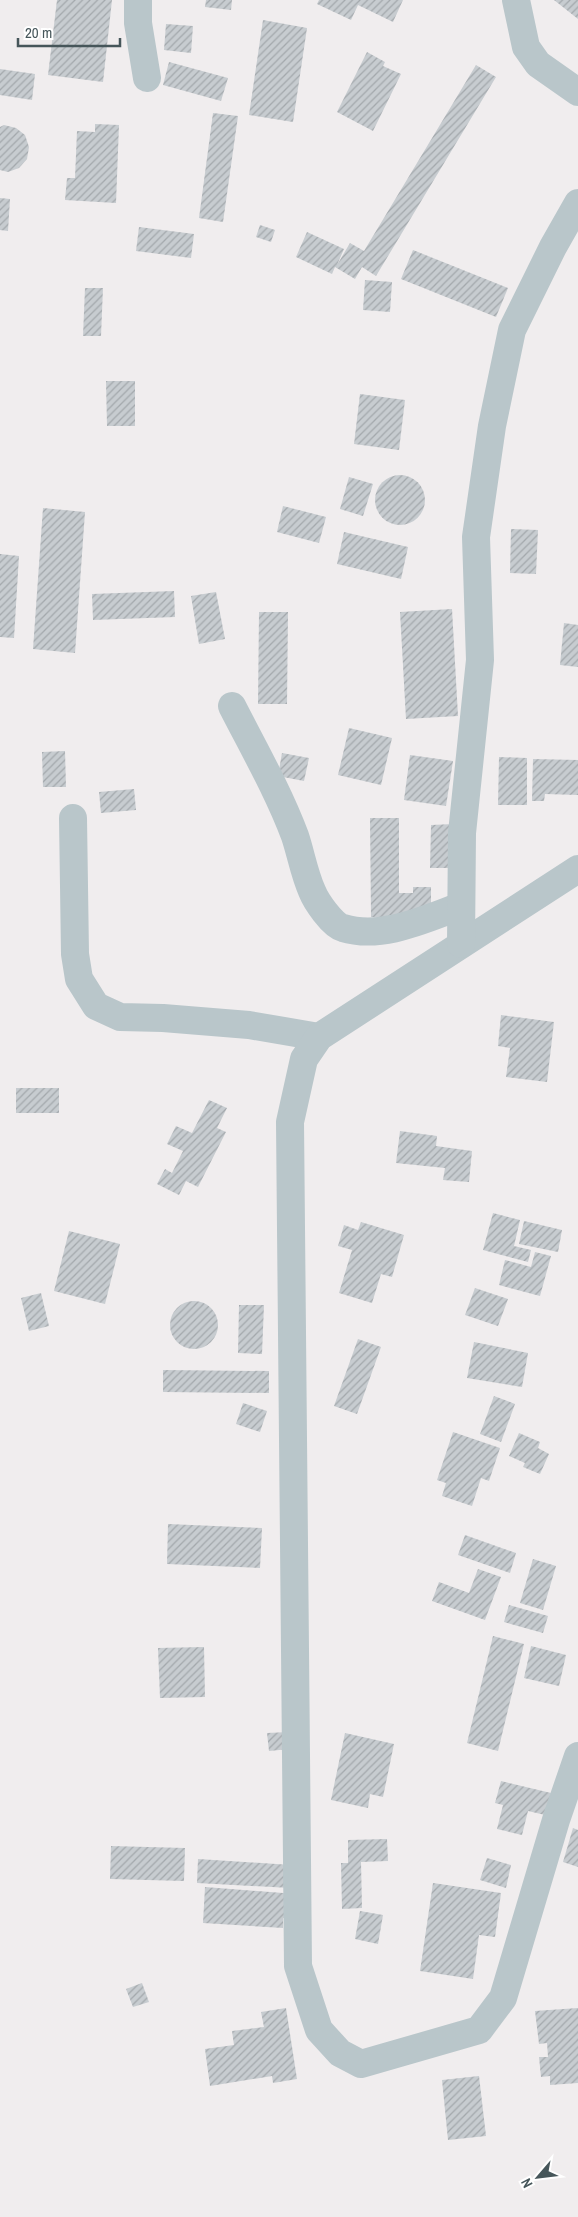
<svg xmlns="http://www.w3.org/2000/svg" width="578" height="2217" viewBox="0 0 578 2217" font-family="'Archivo Narrow',sans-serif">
<defs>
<pattern id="building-hatch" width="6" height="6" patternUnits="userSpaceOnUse" patternTransform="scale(1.25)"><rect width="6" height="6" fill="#c7ccd0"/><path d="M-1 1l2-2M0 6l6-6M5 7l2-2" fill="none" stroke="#a3a8ac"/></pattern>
</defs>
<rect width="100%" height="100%" fill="#f0edee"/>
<g fill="url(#building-hatch)">
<polygon points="57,0 112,0 103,82 48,75"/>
<polygon points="206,0 232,0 231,10 205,7"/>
<polygon points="319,0 403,0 393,22 358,5 351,20 317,4"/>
<polygon points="554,0 578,0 578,19"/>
<polygon points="263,20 307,28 293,122 249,115"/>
<polygon points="166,24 193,26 191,53 164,50"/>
<polygon points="367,52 385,62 383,66 401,74 373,131 337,112"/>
<polygon points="169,62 228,78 221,101 163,85"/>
<polygon points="476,65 496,77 376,276 362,267 355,279 335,267 332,274 296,257 307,232 344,249 337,265 350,243 364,251"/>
<polygon points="0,69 35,74 32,100 0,95"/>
<polygon points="213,113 238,116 223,222 199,218"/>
<polygon points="95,124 119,125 116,203 65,200 67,178 75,178 77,131 95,132"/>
<polygon points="4,125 16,128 25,135 29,147 27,159 19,168 8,172 0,170 0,127"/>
<polygon points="0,198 10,199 8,231 0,230"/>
<polygon points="260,225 275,230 271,242 256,237"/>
<polygon points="139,227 194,234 191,258 136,251"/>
<polygon points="413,250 508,288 496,317 401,279"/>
<polygon points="365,280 392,282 390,312 363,310"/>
<polygon points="85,288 103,288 101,336 83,336"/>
<polygon points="106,381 135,381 135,426 107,426"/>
<polygon points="360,394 405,400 399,450 354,444"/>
<circle cx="400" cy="500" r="25"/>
<polygon points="349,477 373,484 363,516 340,509"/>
<polygon points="283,506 326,517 319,543 277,532"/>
<polygon points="43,508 85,512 75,653 33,649"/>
<polygon points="511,529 538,530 536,574 510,573"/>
<polygon points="344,532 408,547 401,579 337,564"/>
<polygon points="0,554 19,556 14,638 0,637"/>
<polygon points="174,591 175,617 93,620 92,594"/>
<polygon points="216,592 225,639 199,644 191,596"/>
<polygon points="452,609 458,716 406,719 400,612"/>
<polygon points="259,612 288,612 287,704 258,704"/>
<polygon points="564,623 578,625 578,667 560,665"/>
<polygon points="349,728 392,738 381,785 338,775"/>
<polygon points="65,751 66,787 43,787 42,752"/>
<polygon points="282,753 309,758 304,781 278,776"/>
<polygon points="410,755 453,761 446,806 404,800"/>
<polygon points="499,757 527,758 527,805 498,805"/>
<polygon points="533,759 578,760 578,795 545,794 544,801 532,801"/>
<polygon points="134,789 136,810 101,813 99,792"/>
<polygon points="370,818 399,818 399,893 413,893 413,887 431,887 431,909 414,909 414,917 371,917"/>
<polygon points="454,824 454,868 430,868 431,825"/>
<polygon points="501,1015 554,1022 547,1082 506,1077 510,1048 498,1046"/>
<rect x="16" y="1088" width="43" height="25"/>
<polygon points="209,1100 227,1108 217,1128 226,1132 198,1187 186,1181 179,1195 157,1184 165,1169 172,1173 183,1151 167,1144 176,1126 192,1133"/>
<polygon points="400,1131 437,1136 436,1146 472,1151 469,1182 443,1180 445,1168 396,1163"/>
<polygon points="493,1213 520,1220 514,1246 531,1250 528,1262 483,1250"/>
<polygon points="524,1221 562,1230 558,1252 519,1244"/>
<polygon points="361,1222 404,1235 392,1277 381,1274 372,1303 339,1293 352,1250 338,1246 344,1225 358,1230"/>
<polygon points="69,1231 120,1244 105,1304 54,1291"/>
<polygon points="535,1252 551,1256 540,1296 499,1285 505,1260 531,1267"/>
<polygon points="475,1288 508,1299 498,1326 465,1315"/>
<polygon points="41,1293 49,1326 29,1331 21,1298"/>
<circle cx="194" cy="1325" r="24"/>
<polygon points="239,1305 264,1305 262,1354 238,1353"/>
<polygon points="358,1339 381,1347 357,1414 334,1406"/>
<polygon points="474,1342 528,1353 522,1387 467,1378"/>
<polygon points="163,1370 269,1371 269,1393 163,1392"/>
<polygon points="494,1396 515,1404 501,1442 480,1434"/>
<polygon points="243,1403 267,1411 260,1432 236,1424"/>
<polygon points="453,1432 500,1448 489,1481 481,1478 472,1506 442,1496 446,1483 437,1480"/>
<polygon points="519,1433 540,1442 538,1448 549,1454 540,1474 523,1467 525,1463 509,1456"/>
<polygon points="168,1524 262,1528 260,1568 167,1564"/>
<polygon points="465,1535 516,1553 510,1573 458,1555"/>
<polygon points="533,1559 556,1566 543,1610 520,1603"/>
<polygon points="478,1569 501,1577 485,1620 432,1601 439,1582 469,1593"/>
<polygon points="509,1605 548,1616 543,1633 504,1622"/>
<polygon points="493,1636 524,1644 498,1751 467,1743"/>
<polygon points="531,1646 566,1655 559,1686 524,1678"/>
<polygon points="204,1647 205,1697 160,1698 158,1648"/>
<polygon points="289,1732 290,1749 269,1751 267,1733"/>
<polygon points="345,1733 394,1744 383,1797 370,1794 368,1808 331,1800"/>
<polygon points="501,1781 551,1793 545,1815 528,1811 522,1835 497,1829 503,1805 495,1803"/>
<polygon points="573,1828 578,1830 578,1867 563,1862"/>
<polygon points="387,1839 388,1861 361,1862 362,1908 342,1909 341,1863 348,1863 348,1840"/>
<polygon points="111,1846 185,1848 184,1881 110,1879"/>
<polygon points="487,1858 511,1865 506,1888 480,1880"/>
<polygon points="198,1859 291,1865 290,1888 197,1883"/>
<polygon points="433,1883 501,1893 495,1937 479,1935 473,1979 420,1971"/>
<polygon points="205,1887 296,1894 295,1919 283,1918 283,1928 203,1923"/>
<polygon points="360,1911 383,1915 378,1944 355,1939"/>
<polygon points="142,1983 149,2002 133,2007 126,1989"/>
<polygon points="286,2008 297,2079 273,2083 272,2076 210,2086 205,2049 234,2045 232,2031 264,2027 261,2012"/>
<polygon points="578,2008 578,2083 550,2085 550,2076 541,2077 539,2057 548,2057 547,2043 539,2044 535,2011"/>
<polygon points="479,2076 486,2136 448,2140 442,2080"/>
</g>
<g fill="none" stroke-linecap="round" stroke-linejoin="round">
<g stroke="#b9c6ca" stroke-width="28">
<polyline points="138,0 138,23 147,78"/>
<polyline points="516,0 526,47 538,64 578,92"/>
<path d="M 232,706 C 254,749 278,791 295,836 C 301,854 304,873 312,891 C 316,901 332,925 343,928 C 382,940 425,919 461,906"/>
<polyline points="73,818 75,954 79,979 96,1006 120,1017 163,1018 249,1025 319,1037"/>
<polyline points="578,869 319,1037 304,1059 290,1122 298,1966 319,2030 340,2053 361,2064 479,2030 503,1998 556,1820 578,1756"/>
<polyline points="461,944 462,833 480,660 476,537 492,426 512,330 553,247 578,203"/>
</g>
</g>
<g transform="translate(538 2177) rotate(242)" stroke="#ffffff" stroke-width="4" paint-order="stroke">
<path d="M0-4L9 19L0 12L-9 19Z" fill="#46565a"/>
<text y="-8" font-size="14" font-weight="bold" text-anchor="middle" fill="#46565a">N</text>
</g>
<path d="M18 38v8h102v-8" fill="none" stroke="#46565a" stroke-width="2.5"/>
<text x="25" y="38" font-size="15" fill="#46565a" stroke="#ffffff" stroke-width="4" paint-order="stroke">20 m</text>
</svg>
